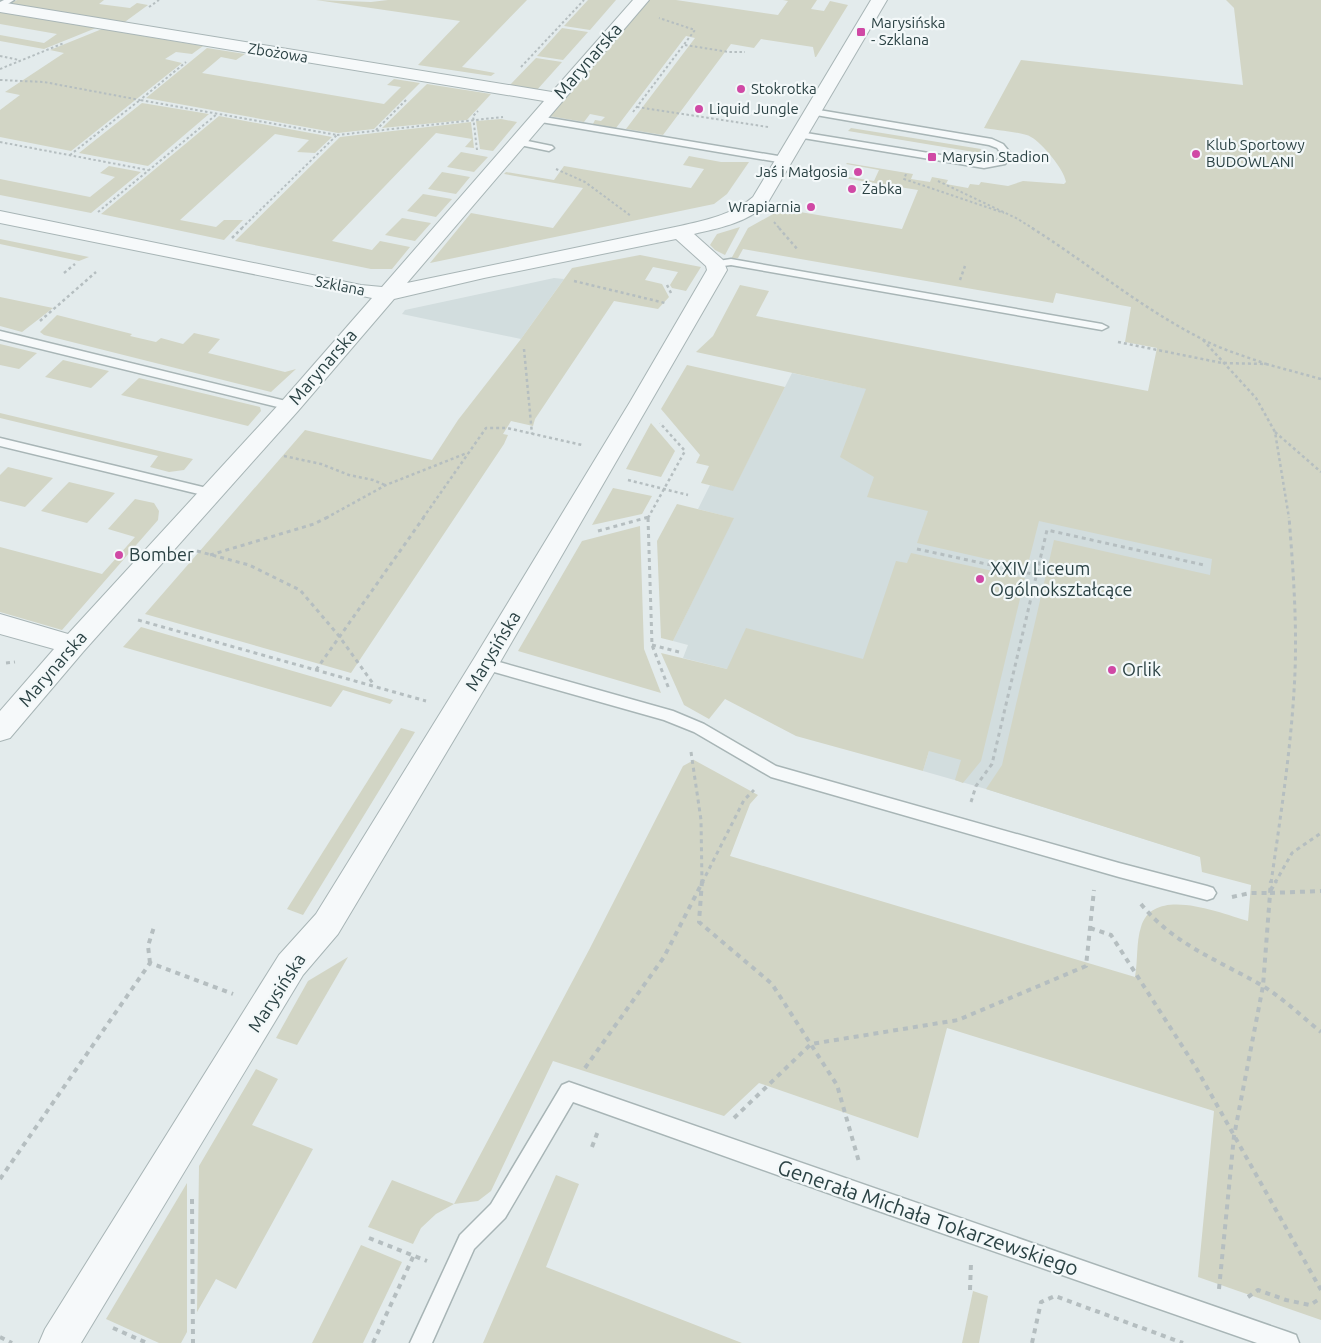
<svg xmlns="http://www.w3.org/2000/svg" width="1321" height="1343" viewBox="0 0 1321 1343" font-family="Ubuntu,sans-serif">
<rect width="100%" height="100%" fill="#e3ebec"/>
<g fill="#d2ddde">
<polygon points="554,278 564,279 521,339 402,314 405,310"/>
<polygon points="792,373 867,389 1262,494 1201,857 986,789 923,771 929,751 727,669 683,658 688,645 673,641 733,518 698,509 710,485 733,490"/>
</g>
<g fill="#d2d5c5">
<polygon points="17,0 104,0 99,4 130,8 137,3 148,5 122,24 8,5"/>
<polygon points="316,0 371,2 388,0 527,0 462,67 495,73 491,76 418,65 460,21"/>
<polygon points="588,0 616,0 590,30 564,26"/>
<polygon points="647,0 676,0 778,15 788,1 783,0 817,0 811,9 824,11 830,1 848,5 816,57 815,57 813,47 761,39 754,48 731,44 663,135 626,129 695,38 686,36 616,128 593,124 595,120 601,121 605,117 590,114 584,122 549,116"/>
<path d="M 1226,0 L 1321,0 L 1321,1320 L 1198,1277 L 1214,1111 L 947,1028 L 918,1138 L 759,1083 L 724,1116 L 553,1061 L 491,1191 L 478,1201 L 454,1204 L 436,1214 L 421,1228 L 413,1244 L 368,1227 L 392,1180 L 454,1204 L 589,950 L 683,766 L 694,760 L 758,795 L 750,804 L 730,856 L 1135,977 C 1138,961 1136,942 1141,927 C 1153,885 1220,913 1248,921 L 1251,885 L 1202,872 L 1200,857 L 986,789 L 1002,765 L 1054,540 L 1210,575 L 1212,559 L 1039,521 L 1027,568 L 917,543 L 928,511 L 867,497 L 874,477 L 840,457 L 866,389 L 696,352 L 713,336 L 740,285 L 769,291 L 756,316 L 1148,391 L 1157,348 L 1125,342 L 1131,307 L 1056,293 L 1053,303 L 743,249 L 738,258 L 731,259 L 748,228 L 782,209 L 902,229 L 918,190 L 831,176 L 837,175 L 874,181 L 879,170 L 846,164 L 847,163 L 913,174 L 911,179 L 930,182 L 932,177 L 948,180 L 946,184 L 968,188 L 970,184 L 979,185 L 981,182 L 1008,186 L 1023,181 L 1064,184 L 1066,182 C 1064,169 1042,143 1031,137 C 1023,132 994,130 984,128 L 1021,60 L 1243,85 L 1234,8 Z"/>
<polygon points="0,12 96,28 44,49 0,41 0,35 44,43 57,34 0,24"/>
<polygon points="562,28 588,32 563,60 537,56"/>
<polygon points="102,29 203,46 192,54 176,52 165,59 182,63 71,151 0,137 0,110 20,95 5,92 64,53 50,50"/>
<polygon points="207,48 245,54 236,60 221,57 202,73 384,104 401,87 387,85 394,79 420,83 374,129 338,133 146,98"/>
<polygon points="536,58 562,62 536,91 508,87"/>
<polygon points="427,84 491,94 467,120 382,128"/>
<polygon points="142,103 209,114 148,166 79,153"/>
<polygon points="219,116 332,137 315,153 297,152 309,140 275,134 180,220 216,227 224,220 243,220 224,240 101,214"/>
<polygon points="501,119 517,122 493,151 480,149 476,121"/>
<polygon points="471,122 474,148 465,147 472,139 436,133 332,241 372,250 380,241 410,247 392,269 371,269 235,241 340,137"/>
<polygon points="851,128 981,149 980,153 848,131"/>
<polygon points="461,152 488,157 474,172 447,167"/>
<polygon points="689,156 721,162 749,162 727,194 714,204 430,263 471,213 553,228 583,188 504,174 506,172 554,180 564,166 691,188 704,169 683,165"/>
<polygon points="109,166 141,172 91,213 0,195 0,179 90,197 115,177 100,173"/>
<polygon points="442,172 470,177 456,194 428,189"/>
<polygon points="423,194 452,199 436,217 407,211"/>
<polygon points="402,218 431,223 415,241 385,235"/>
<polygon points="740,227 725,255 715,250 710,245 717,234"/>
<polygon points="0,239 89,257 79,261 0,244"/>
<polygon points="640,255 701,267 686,291 672,288 670,285 678,272 653,267 645,280 662,284 669,297 658,309 614,301 535,419 533,426 511,421 503,434 508,435 504,444 351,673 145,614 305,430 432,460 458,420 521,339 572,268"/>
<polygon points="0,297 53,308 22,332 0,326"/>
<polygon points="57,315 132,334 130,336 156,342 161,338 183,344 194,333 220,339 208,353 285,372 296,369 271,392 44,335 40,332"/>
<polygon points="0,344 37,353 19,369 0,365"/>
<polygon points="63,360 109,371 91,388 45,377"/>
<polygon points="687,365 785,387 733,491 701,483 709,466 696,463 700,455 661,409"/>
<polygon points="139,378 260,407 261,411 248,426 121,395"/>
<polygon points="0,413 193,459 184,470 169,472 150,467 158,456 0,418"/>
<polygon points="651,423 675,451 661,477 626,469"/>
<polygon points="8,467 53,478 25,507 0,501 0,475"/>
<polygon points="69,482 115,493 87,523 41,511"/>
<polygon points="613,488 652,496 642,514 592,525"/>
<polygon points="135,499 154,503 159,511 158,520 62,630 0,612 0,547 102,574 135,537 108,529"/>
<polygon points="677,504 734,518 673,641 661,638 657,541"/>
<polygon points="640,526 644,649 661,693 518,651 582,541"/>
<polygon points="911,553 1025,578 981,761 963,783 955,780 961,760 929,751 923,771 796,736 725,699 709,719 684,705 661,653 727,669 746,628 863,659 896,561 907,563"/>
<polygon points="141,627 393,700 390,704 343,690 331,707 123,647"/>
<polygon points="401,728 415,732 303,915 287,909"/>
<polygon points="348,957 297,1045 276,1038 308,981"/>
<polygon points="256,1069 278,1079 252,1125 313,1149 236,1289 216,1279 197,1312 199,1166"/>
<polygon points="556,1175 579,1184 546,1267 742,1343 483,1343"/>
<polygon points="187,1183 187,1332 181,1343 159,1343 106,1319"/>
<polygon points="361,1245 402,1262 363,1343 312,1343"/>
<polygon points="973,1291 988,1296 979,1343 962,1343"/>
</g>
<g fill="none" stroke-linecap="round" stroke-linejoin="round">
<g stroke="#a8b5b6" stroke-width="3">
<g id="service">
<polygon points="4,0 14,0 0,9 0,2"/>
<polygon points="813,109 992,139 1003,144 1012,155 1005,164 984,168 797,137 797,133 800,132 984,162 998,160 1002,155 997,148 989,145 810,114 808,112"/>
<polygon points="538,116 784,157 789,160 784,163 535,121 535,117"/>
<polygon points="518,139 552,146 554,148 549,151 515,144 513,142"/>
<polygon points="731,259 1102,324 1108,327 1102,330 731,265 716,267 710,264 712,262"/>
<polygon points="0,331 290,402 296,406 290,410 0,339"/>
<polygon points="0,438 211,489 216,490 218,493 216,496 211,497 0,446"/>
<polygon points="485,658 673,711 704,724 776,766 1119,863 1207,886 1213,888 1216,893 1213,898 1207,900 1119,877 771,777 694,732 664,720 480,668 478,664 480,660"/>
<polygon points="569,1082 1288,1332 1296,1335 1299,1343 1257,1343 870,1208 573,1102 505,1218 474,1249 432,1343 410,1343 460,1235 491,1204 562,1085"/>
</g>
</g>
<g stroke="#a8b5b6" stroke-width="2">
<path id="minor" d="M 633,0 L 649,0 L 407,283 L 680,226 C 706,220 732,215 753,197 L 871,0 L 887,0 L 767,204 C 746,223 720,228 694,234 L 723,260 L 727,270 L 495,671 L 338,934 L 303,975 L 81,1343 L 39,1343 L 45,1329 L 279,955 L 316,914 L 475,657 L 630,402 L 707,270 L 706,266 L 676,239 L 484,278 L 394,299 L 298,411 L 83,652 L 10,738 L 0,741 L 0,711 L 54,649 L 0,634 L 0,614 L 68,634 L 282,401 L 372,298 L 0,223 L 0,211 L 361,285 L 382,287 L 544,101 L 0,12 L 0,2 L 552,92 Z"/>
</g>
<g stroke="#b5bec0" stroke-width="2" stroke-dasharray="2.5 2.5" stroke-linecap="butt">
<polyline points="149,7 159,0"/>
<polyline points="685,45 729,52 745,52"/>
<polyline points="0,56 19,60"/>
<polyline points="521,67 584,0"/>
<polyline points="0,69 64,43"/>
<polyline points="0,80 44,82 140,100 186,62"/>
<polyline points="637,107 768,127"/>
<polyline points="633,112 695,30 659,18"/>
<polyline points="376,130 407,99"/>
<polyline points="337,135 503,117"/>
<polyline points="0,142 148,170"/>
<polyline points="477,150 473,116 478,111"/>
<polyline points="70,155 140,100 337,135 241,229"/>
<polyline points="556,169 585,182 631,216"/>
<polyline points="906,174 904,179 1004,213"/>
<polyline points="938,181 1016,218 1034,229"/>
<polyline points="98,212 217,114"/>
<polyline points="774,222 780,229"/>
</g>
<g stroke="#b5bec0" stroke-width="2.5" stroke-dasharray="3 3" stroke-linecap="butt">
<polyline points="779,228 798,250"/>
<path d="M 1032,228 C 1089,264 1141,308 1202,339 C 1222,350 1245,356 1266,364"/>
<polyline points="232,238 242,228"/>
<polyline points="64,273 75,264"/>
<polyline points="960,280 965,266"/>
<polyline points="574,281 665,303"/>
<polyline points="667,285 671,293"/>
<polyline points="40,321 96,272"/>
<polyline points="1203,340 1256,398 1275,432 1289,518"/>
<polyline points="1118,342 1222,363 1266,364 1321,379"/>
<polyline points="524,349 532,434"/>
<polyline points="1275,432 1321,472"/>
<polyline points="284,456 321,464 349,475 373,480 385,485"/>
<polyline points="628,480 688,495"/>
<polyline points="326,518 386,485 467,453"/>
<polyline points="423,518 486,428 507,428 582,445"/>
<polyline points="648,518 685,451 660,423"/>
</g>
<g stroke="#b5bec0" stroke-width="3" stroke-dasharray="4 4" stroke-linecap="butt">
<polyline points="648,518 652,645 669,689"/>
<polyline points="598,531 649,517"/>
<polyline points="917,549 1037,575"/>
<polyline points="197,551 249,565 300,590 339,636 374,685"/>
<polyline points="210,555 314,524 328,517"/>
<polyline points="138,620 426,701"/>
<polyline points="652,645 679,652"/>
<polyline points="6,663 15,662"/>
<polyline points="316,670 424,517"/>
<polyline points="691,752 701,820 702,883"/>
<polyline points="971,802 976,786 992,764 1047,530 1204,565"/>
<polyline points="702,883 744,800 754,790"/>
<path d="M 1271,883 C 1281,813 1292,743 1295,672 C 1297,620 1293,568 1289,517"/>
<polyline points="1275,883 1292,853 1321,833"/>
</g>
<g stroke="#b5bec0" stroke-width="4" stroke-dasharray="5 5" stroke-linecap="butt">
<polyline points="702,881 699,922 772,984 837,1085 859,1162"/>
<polyline points="1270,893 1321,891"/>
<polyline points="1232,897 1250,893 1269,893 1276,881"/>
<path d="M 1141,904 C 1173,944 1218,960 1261,985 C 1283,998 1301,1016 1321,1032"/>
<polyline points="1090,928 1111,935 1195,1066 1321,1290"/>
<polyline points="150,963 148,946 154,927"/>
<polyline points="585,1068 664,957 703,881"/>
<polyline points="734,1118 811,1044 958,1020 1086,966 1094,890"/>
<polyline points="592,1147 598,1131"/>
<polyline points="0,1179 150,963 233,994"/>
<polyline points="192,1199 193,1343"/>
<polyline points="369,1238 427,1261"/>
<polyline points="1219,1289 1234,1136 1263,986 1271,881"/>
<polyline points="970,1290 971,1263"/>
<polyline points="1248,1297 1258,1290 1286,1300 1310,1305 1321,1298"/>
<polyline points="113,1328 147,1343"/>
<polyline points="0,1337 12,1343"/>
<polyline points="373,1343 414,1255"/>
<polyline points="1032,1343 1041,1302 1055,1296 1183,1343"/>
</g>
<use href="#service" fill="#f6f9fa" fill-rule="evenodd"/>
<use href="#minor" fill="#f6f9fa" fill-rule="evenodd"/>
</g>
<g fill="#d049a5" stroke="#f3f8f9" stroke-width="2">
<rect x="856" y="27" width="10" height="10" rx="2.5"/>
<circle cx="741" cy="89" r="5"/>
<circle cx="699" cy="109" r="5"/>
<circle cx="1196" cy="154" r="5"/>
<rect x="927" y="152" width="10" height="10" rx="2.5"/>
<circle cx="858" cy="172" r="5"/>
<circle cx="852" cy="189" r="5"/>
<circle cx="811" cy="207" r="5"/>
<circle cx="119" cy="555" r="5"/>
<circle cx="980" cy="579" r="5"/>
<circle cx="1112" cy="670" r="5"/>
</g>
<g text-anchor="middle" stroke-width="4.5" stroke-linejoin="round" paint-order="stroke">
<g font-size="15" fill="#2b4244" stroke="#f3f8f9" text-anchor="start">
<text x="871" y="28">Marysińska<tspan x="871" dy="17">- Szklana</tspan></text>
<text x="751" y="94">Stokrotka</text>
<text x="709" y="114">Liquid Jungle</text>
<text x="1206" y="150">Klub Sportowy<tspan x="1206" dy="17">BUDOWLANI</tspan></text>
<text x="942" y="162">Marysin Stadion</text>
<text x="848" y="177" text-anchor="end">Jaś i Małgosia</text>
<text x="862" y="194">Żabka</text>
<text x="801" y="212" text-anchor="end">Wrapiarnia</text>
</g>
<g font-size="15" fill="#2b4244" stroke="#f3f8f9">
<text transform="translate(278 53) rotate(9)" y="5">Zbożowa</text>
<text transform="translate(340 286) rotate(11)" y="5">Szklana</text>
</g>
<g font-size="18" fill="#2b4244" stroke="#f3f8f9">
<text transform="translate(588 61) rotate(-49)" y="6">Marynarska</text>
<text transform="translate(323 367) rotate(-49)" y="6">Marynarska</text>
<text transform="translate(493 651) rotate(-59)" y="6">Marysińska</text>
<text transform="translate(53 669) rotate(-49)" y="6">Marynarska</text>
<text transform="translate(277 993) rotate(-57)" y="6">Marysińska</text>
</g>
<g font-size="18" fill="#2b4244" stroke="#f3f8f9" text-anchor="start">
<text x="129" y="561">Bomber</text>
<text x="990" y="575">XXIV Liceum<tspan x="990" dy="21">Ogólnokształcące</tspan></text>
<text x="1122" y="676">Orlik</text>
</g>
<g font-size="21" fill="#2b4244" stroke="#f3f8f9">
<text transform="translate(928 1218) rotate(19)" y="7">Generała Michała Tokarzewskiego</text>
</g>
</g>
</svg>
